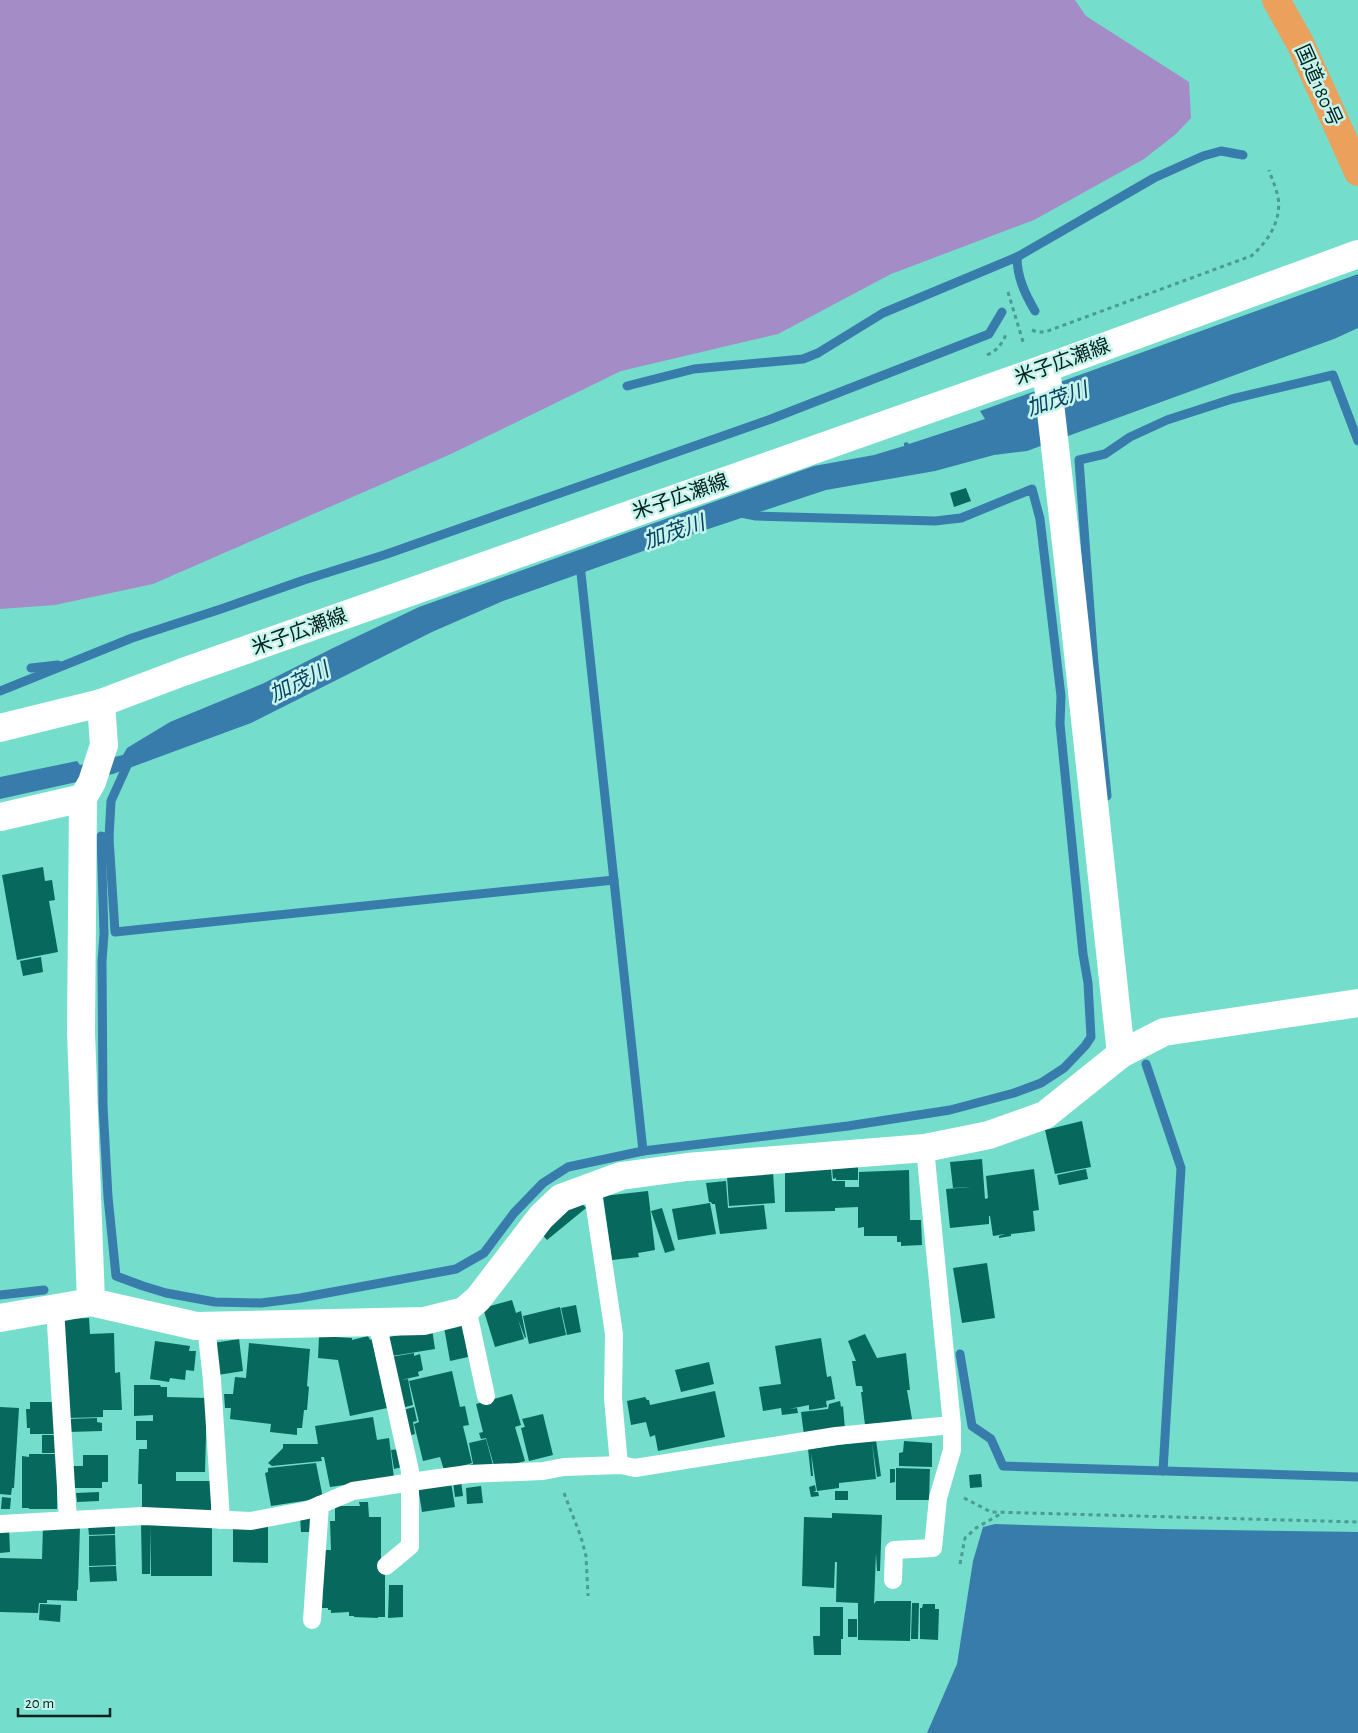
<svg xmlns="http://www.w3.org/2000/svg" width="1358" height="1733" viewBox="0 0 1358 1733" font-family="'Alegreya Sans','Noto Sans JP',sans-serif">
<rect width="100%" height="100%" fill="#74ddcc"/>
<polygon fill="#a48dc7" points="0,0 1075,0 1086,16 1189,82 1191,118 1176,134 1144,159 1034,220 891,274 778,334 621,371 451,454 153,584 55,605 0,609"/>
<g fill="#387cab">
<polygon points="1358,274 1358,328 1334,339 1027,451 994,455 935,471 826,490 663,544 503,601 432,632 251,723 113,774 0,799 0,777 77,761 80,765 123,755 127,748 170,722 262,684 333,648 419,607 814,466 874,455 904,446 904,443 907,442 909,444 985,419 980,411"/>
<polygon points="995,1524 1160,1529 1358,1532 1358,1733 927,1733 957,1664 973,1561 983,1527"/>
</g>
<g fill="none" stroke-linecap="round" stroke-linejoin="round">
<g stroke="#387cab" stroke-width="9">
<path d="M 1017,257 C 1017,277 1025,294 1035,311"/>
<polyline points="627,386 694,369 803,359 818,353 883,313 1017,257 1154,178 1203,156 1221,151 1243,155"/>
<polyline points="580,564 643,1151"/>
<polyline points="31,668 58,665"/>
<polyline points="0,691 132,638 221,609 304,580 384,555 771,419 989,334 1002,312"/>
<polyline points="130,759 111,801 109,838 115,932 614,880"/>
<polyline points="1107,796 1094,664 1079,460 1105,454 1130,437 1167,420 1232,399 1333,375 1358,441"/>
<polyline points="109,838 101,836 104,934 102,961 103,1106 108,1197 116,1276 143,1286 166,1293 215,1302 261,1303 300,1298 456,1269 484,1253 514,1213 543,1183 568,1167 643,1151 848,1126 950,1110 1014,1093 1041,1083 1064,1068 1085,1046 1091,1037 1088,983 1083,954 1060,724 1061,696 1040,519 1032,489 961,518 935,521 756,516 741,513"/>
<polyline points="1146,1064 1181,1168 1163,1471"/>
<polyline points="0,1295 44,1290"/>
<polyline points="960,1354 972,1426 991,1439 1003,1466 1358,1477"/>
</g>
</g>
<g fill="#07685d">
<polygon points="966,488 971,501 954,507 950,493"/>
<polygon points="43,867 45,881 52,880 55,900 49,901 58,952 17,960 2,875"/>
<polygon points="41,957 43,972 23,976 20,961"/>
<polygon points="1082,1121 1091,1167 1055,1174 1045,1130"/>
<polygon points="982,1159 985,1199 988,1198 986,1176 1034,1169 1039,1210 1033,1211 1035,1231 1011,1234 1011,1236 999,1238 999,1236 1005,1234 993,1236 990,1216 989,1216 989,1224 950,1228 946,1189 970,1187 953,1188 950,1162"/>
<polygon points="858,1161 858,1180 836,1180 836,1178 833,1179 832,1168"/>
<polygon points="785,1169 831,1169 832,1181 845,1181 845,1187 859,1187 859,1172 909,1170 910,1220 921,1220 922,1245 901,1246 901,1242 897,1242 897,1236 864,1236 864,1227 858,1228 858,1207 835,1208 835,1211 785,1212"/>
<polygon points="1086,1169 1088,1179 1059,1185 1057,1175"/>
<polygon points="773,1172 775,1203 729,1206 727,1176"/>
<polygon points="726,1181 728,1208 764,1205 767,1229 720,1234 715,1204 712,1204 711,1202 709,1202 706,1183"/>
<polygon points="648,1191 655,1250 638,1253 639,1257 612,1260 603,1196"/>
<polygon points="580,1201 586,1208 547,1240 540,1232"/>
<polygon points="710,1203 716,1234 678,1240 672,1209"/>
<polygon points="662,1208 675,1250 665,1253 651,1211"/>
<polygon points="987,1263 995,1318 962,1323 953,1268"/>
<polygon points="512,1300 516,1313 521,1311 526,1337 525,1338 518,1319 524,1339 495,1347 483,1308"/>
<polygon points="576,1305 581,1332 567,1335 561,1308"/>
<polygon points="560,1307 566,1335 529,1344 523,1316"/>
<polygon points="89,1318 90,1334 114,1333 115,1373 120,1372 122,1410 103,1410 103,1417 69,1418 63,1319"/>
<polygon points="463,1324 468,1357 450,1361 444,1327"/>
<polygon points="432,1329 435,1349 392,1356 389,1337"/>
<polygon points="865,1334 877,1358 906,1353 910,1390 907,1390 912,1419 865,1425 861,1392 863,1392 862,1386 856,1386 852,1361 856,1361 848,1341"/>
<polygon points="319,1336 352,1338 352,1340 368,1336 370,1340 372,1339 387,1408 350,1416 338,1360 318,1358"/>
<polygon points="821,1338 827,1377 831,1376 835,1399 826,1401 827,1407 809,1410 809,1405 789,1409 797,1408 798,1413 782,1415 781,1408 763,1411 759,1387 781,1384 775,1346"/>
<polygon points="239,1339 243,1371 218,1375 213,1343"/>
<polygon points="155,1341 190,1346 189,1351 196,1351 194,1371 186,1370 185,1380 170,1378 169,1382 150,1379"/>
<polygon points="249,1343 310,1349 307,1386 309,1387 307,1410 304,1410 302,1428 297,1428 297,1435 270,1432 271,1424 230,1419 231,1408 225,1408 224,1394 233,1394 235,1377 246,1378"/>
<polygon points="414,1353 414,1356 420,1354 423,1370 418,1372 419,1376 401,1380 408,1379 413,1405 402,1408 391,1357"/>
<polygon points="709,1362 714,1384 681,1392 675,1370"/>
<polygon points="452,1371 460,1407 465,1406 469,1425 463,1426 472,1463 459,1467 473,1464 469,1443 486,1439 494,1469 444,1470 440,1457 423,1461 414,1424 419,1422 409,1381"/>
<polygon points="134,1385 160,1385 161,1387 167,1387 167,1397 207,1398 205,1472 176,1472 176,1481 211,1481 211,1512 142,1509 142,1484 138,1484 139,1449 147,1449 147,1440 136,1440 136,1421 153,1421 153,1415 134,1416"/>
<polygon points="715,1391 725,1437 658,1451 655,1435 650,1437 646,1422 631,1425 627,1401 645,1397 647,1400 649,1400 650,1405"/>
<polygon points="512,1394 521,1425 515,1427 525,1461 495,1469 486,1438 481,1439 479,1433 483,1432 476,1404"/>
<polygon points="840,1401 841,1407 843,1406 845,1429 804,1435 801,1412 828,1409 829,1404"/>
<polygon points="30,1402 54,1402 55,1434 30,1434 30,1428 27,1428 26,1409 30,1409"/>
<polygon points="0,1407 19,1408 14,1488 12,1488 11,1495 0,1494"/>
<polygon points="414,1407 417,1421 413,1422 415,1434 408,1436 403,1410"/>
<polygon points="543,1414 553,1455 529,1461 521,1428 525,1427 522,1419"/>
<polygon points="373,1417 377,1440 389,1438 394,1478 330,1487 324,1457 321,1457 322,1461 272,1466 268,1463 283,1448 283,1444 318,1444 315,1426"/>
<polygon points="97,1418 97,1422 102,1423 102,1431 68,1432 67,1419"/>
<polygon points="42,1435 55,1435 56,1453 42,1453"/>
<polygon points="876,1440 881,1476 877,1477 872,1443 876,1479 839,1483 839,1488 817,1491 811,1453 813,1476 811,1476 808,1449"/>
<polygon points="904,1441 932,1443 932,1467 899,1466 899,1453 903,1452"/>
<polygon points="399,1449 402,1467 394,1469 391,1450"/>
<polygon points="29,1454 57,1454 57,1509 29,1509 29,1508 22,1508 22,1456 29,1457"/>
<polygon points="83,1455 108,1455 108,1482 102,1482 102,1488 71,1488 72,1466 83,1466"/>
<polygon points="316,1463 323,1498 271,1506 265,1473 268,1472 268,1468"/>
<polygon points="896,1468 930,1469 929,1500 896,1500"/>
<polygon points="890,1469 895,1469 895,1482 890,1483"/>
<polygon points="981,1474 982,1487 970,1488 969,1475"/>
<polygon points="461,1481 463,1496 455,1497 453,1482"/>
<polygon points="451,1482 455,1507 422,1512 418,1487"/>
<polygon points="815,1485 816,1491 813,1492 818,1492 819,1496 811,1497 809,1487"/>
<polygon points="481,1486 483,1503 467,1504 466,1488"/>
<rect x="835" y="1491" width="13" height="9"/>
<polygon points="99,1492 99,1501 77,1502 76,1493"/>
<polygon points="2,1497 11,1498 10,1509 1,1509"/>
<polygon points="359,1502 368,1502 369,1517 381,1517 381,1569 385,1569 385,1617 378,1617 378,1618 354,1617 354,1616 349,1616 349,1612 331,1613 331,1610 328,1610 328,1608 322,1608 323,1550 331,1550 330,1521 335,1521 335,1506 360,1506"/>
<polygon points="832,1513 882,1515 880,1571 877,1571 876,1553 874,1604 876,1601 911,1601 910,1641 858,1640 858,1603 836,1602 837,1562 835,1562 834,1588 802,1586 804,1517 832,1518"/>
<polygon points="300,1516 312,1516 313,1532 301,1532"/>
<polygon points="115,1524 115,1534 89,1535 88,1526"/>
<polygon points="141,1524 150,1524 150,1574 142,1574"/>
<polygon points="150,1525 212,1525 212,1576 151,1576"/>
<polygon points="268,1525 268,1563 233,1562 233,1527"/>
<polygon points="43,1526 80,1526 78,1590 77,1590 77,1601 47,1600 47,1603 39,1603 38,1613 0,1612 0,1558 42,1559"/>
<polygon points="9,1528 10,1552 0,1553 0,1529"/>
<polygon points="115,1535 116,1565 89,1566 89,1536"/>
<polygon points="116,1566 117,1581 90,1582 89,1567"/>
<polygon points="389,1585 403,1585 403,1617 388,1618"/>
<polygon points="912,1603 919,1603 918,1639 911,1639"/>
<polygon points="40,1604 61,1605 60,1622 39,1620"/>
<polygon points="923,1604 935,1604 935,1609 939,1609 938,1640 920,1639 920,1608 922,1608"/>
<polygon points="820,1607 843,1607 843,1639 841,1639 841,1655 814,1655 813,1636 820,1636"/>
<rect x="848" y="1619" width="9" height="18"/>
</g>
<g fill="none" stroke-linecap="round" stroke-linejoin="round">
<g stroke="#4b9b8e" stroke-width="3" stroke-dasharray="4 4" stroke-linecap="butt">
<polyline points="1008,292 1024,345"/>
<path d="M 1032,330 L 1037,332 L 1045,332 L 1251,256 C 1268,242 1282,220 1278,197 C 1276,188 1272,179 1269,170"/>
<path d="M 987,355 C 998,350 1002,344 1007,332"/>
<polyline points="564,1493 581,1537 586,1556 588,1596"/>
<polyline points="964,1498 991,1512 1358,1522"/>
<polyline points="960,1564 965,1538 976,1528 1002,1513"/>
</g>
<g stroke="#fff" stroke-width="18">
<polyline points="592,1187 614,1334 613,1398 619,1465"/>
<polyline points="55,1308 68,1520"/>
<polyline points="467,1308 486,1396"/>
<polyline points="377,1322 410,1471 410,1546 386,1566"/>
<polyline points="206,1326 212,1380 221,1520"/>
<polyline points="0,1524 143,1516 251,1521 308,1510 353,1491 425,1480 468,1474 543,1471 564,1467 621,1465 635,1468 836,1436 952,1425"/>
<polyline points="893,1580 894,1550 933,1548 938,1498 952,1450 952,1425 925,1148"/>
<polyline points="312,1620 320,1505"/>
</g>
<g stroke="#fff" stroke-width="28">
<polyline points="1046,368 1068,561 1121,1054"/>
<polyline points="0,817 83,798"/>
<polyline points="91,1302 81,1032 83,798 92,782 104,745 101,703"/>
<polyline points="0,1318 91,1302 196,1326 424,1321 464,1311 478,1299 541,1217 561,1198 621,1176 687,1167 925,1148 989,1135 1045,1115 1121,1054 1164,1032 1358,1003"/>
</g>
<polyline stroke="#fff" stroke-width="28" points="0,728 101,703 183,672 1046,368 1358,254"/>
<polyline stroke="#eba05b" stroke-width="28" points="1276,0 1300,43 1358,172"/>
</g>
<g text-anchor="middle" stroke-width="5" stroke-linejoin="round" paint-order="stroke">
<g font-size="20" fill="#00211d" stroke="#c4f4eb">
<text transform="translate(1319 85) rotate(66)" y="7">国道180号</text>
<text transform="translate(1062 361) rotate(-20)" y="7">米子広瀬線</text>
<text transform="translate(680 496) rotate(-19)" y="7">米子広瀬線</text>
<text transform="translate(299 631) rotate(-20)" y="7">米子広瀬線</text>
</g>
<g font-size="21" font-style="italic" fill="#0a4061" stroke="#c4f4eb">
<text transform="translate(1057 399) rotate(-19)" y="7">加茂川</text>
<text transform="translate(674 532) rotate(-19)" y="7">加茂川</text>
<text transform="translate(299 682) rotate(-26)" y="7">加茂川</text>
</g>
</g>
<path d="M18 1708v8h92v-8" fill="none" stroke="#00211d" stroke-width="2.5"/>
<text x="25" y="1708" font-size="15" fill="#00211d" stroke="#c4f4eb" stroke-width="4" paint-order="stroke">20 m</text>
</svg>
